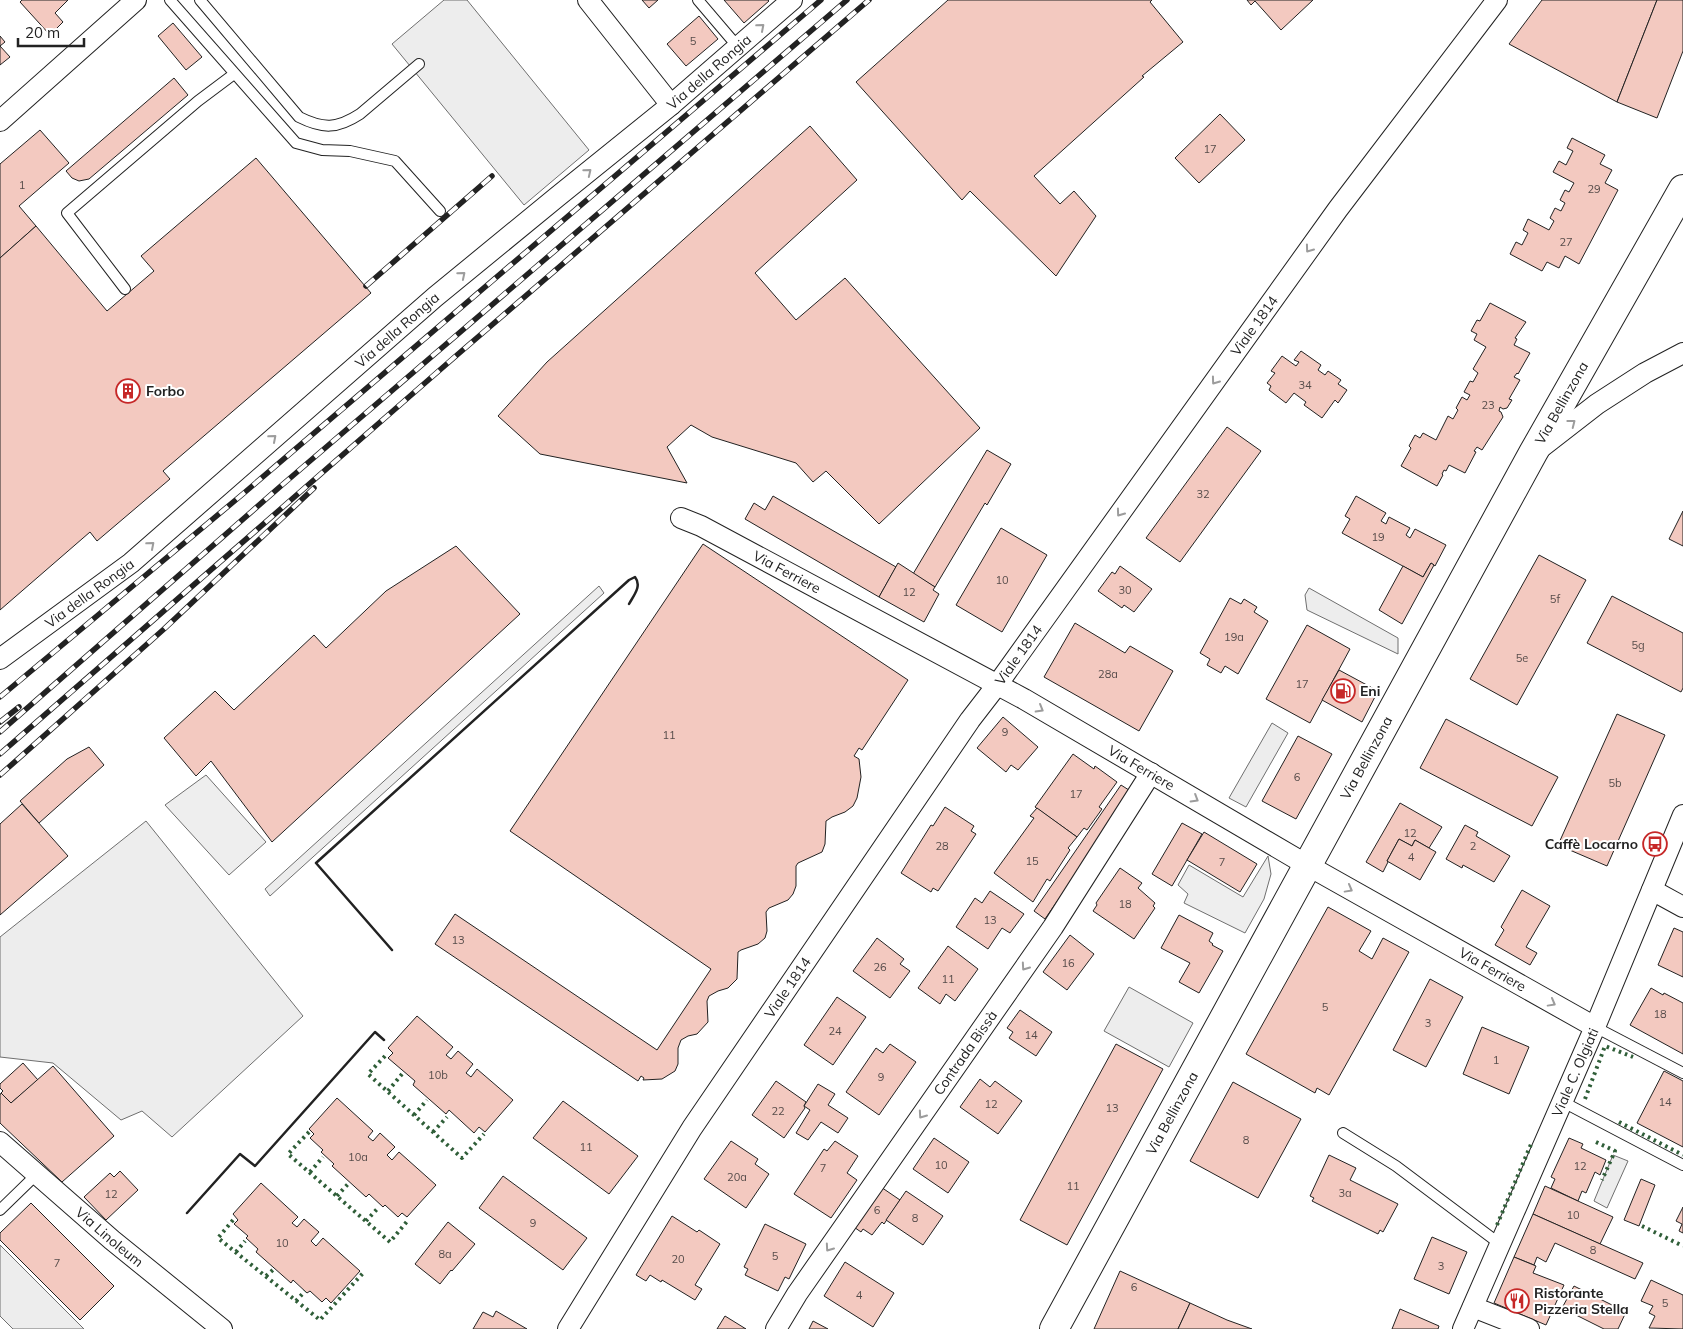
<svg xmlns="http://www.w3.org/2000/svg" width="1683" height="1329" viewBox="0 0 1683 1329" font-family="Mulish,sans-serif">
<rect width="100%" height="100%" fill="#fff"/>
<g fill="#eee" stroke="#6f6f6f">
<polygon points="206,775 266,842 229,875 165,805"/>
<polygon points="1268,856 1271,874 1264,899 1245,933 1184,903 1188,894 1178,885 1189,865 1243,897"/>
</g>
<g fill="#ededed" stroke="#6f6f6f">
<polygon points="444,0 467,0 589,150 524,205 392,44"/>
<polygon points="599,586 604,593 270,896 265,889"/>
<polygon points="1309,588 1398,638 1398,654 1307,610 1305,595"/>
<polygon points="1272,723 1288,733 1246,807 1229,798"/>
<polygon points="146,821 303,1016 172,1137 142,1111 121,1120 53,1063 0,1057 0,937"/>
<polygon points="1129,987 1193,1023 1169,1067 1104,1031"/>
<polygon points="1613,1155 1628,1161 1607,1208 1594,1201"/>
<polygon points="0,1245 84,1329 13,1329 0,1316"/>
</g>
<g fill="#f3c9c0" stroke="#222">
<polygon points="22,0 68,0 55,13 63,22 50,35 20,2"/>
<polygon points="642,0 658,0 649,8"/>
<polygon points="724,0 768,0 769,1 744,23"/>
<polygon points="948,0 1152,0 1150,2 1183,42 1142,76 1144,77 1034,176 1060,204 1074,191 1096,216 1056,276 970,191 962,200 856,82"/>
<polygon points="1247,0 1313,0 1281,30 1255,1 1251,5"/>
<polygon points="1542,0 1657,0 1617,102 1509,44"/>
<polygon points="1657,0 1683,0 1683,51 1657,118 1617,102"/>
<polygon points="699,16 718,39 686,66 667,44"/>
<polygon points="173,23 202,57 186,70 158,36"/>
<polygon points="0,36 5,42 0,46 10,57 0,65"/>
<polygon points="174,78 188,95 89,179 79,181 72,178 66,171"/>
<polygon points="1220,114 1245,140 1199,183 1175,158"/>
<polygon points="810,126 857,180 755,273 796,320 845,278 980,428 879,524 826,471 813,482 796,463 712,437 691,425 667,447 687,483 540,454 498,416 547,362"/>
<polygon points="40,130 69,163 19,206 36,226 0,258 0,164"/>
<polygon points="1572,138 1605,155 1600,164 1612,170 1605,183 1618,190 1579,264 1565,256 1559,268 1547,262 1542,271 1510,254 1516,242 1522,245 1528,233 1523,230 1528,219 1549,230 1554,221 1550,218 1555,208 1561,211 1565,203 1560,200 1565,190 1569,192 1574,183 1553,172 1559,161 1566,165 1573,151 1567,148"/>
<polygon points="256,158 371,293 163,471 170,479 97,541 90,532 0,610 0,258 36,226 107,311 154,271 141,256"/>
<polygon points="1490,303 1526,322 1515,338 1517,339 1514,345 1530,353 1518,374 1517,373 1514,377 1520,380 1509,399 1512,400 1507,408 1503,409 1500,407 1499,411 1501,412 1503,417 1482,450 1477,447 1474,451 1476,452 1465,473 1449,465 1446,471 1444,470 1442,474 1443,475 1437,486 1401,466 1411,448 1409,446 1415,435 1420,438 1423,433 1436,440 1448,416 1453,419 1458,410 1456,408 1462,397 1467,400 1470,395 1464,392 1470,381 1473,382 1478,373 1473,369 1486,347 1474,340 1477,334 1471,331 1477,320 1480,321"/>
<polygon points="1301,351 1321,365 1318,370 1325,375 1328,371 1341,380 1338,384 1347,390 1338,403 1335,400 1322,418 1304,405 1306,402 1294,393 1286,403 1269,390 1271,386 1267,383 1275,373 1271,371 1282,356 1296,366 1299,362 1294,360"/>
<polygon points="1227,427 1261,451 1180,562 1146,538"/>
<polygon points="987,450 1011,464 987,505 985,503 935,587 913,574"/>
<polygon points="773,496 896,567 879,597 745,519 754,503 765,510"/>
<polygon points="1356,496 1386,513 1381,521 1386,524 1389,517 1410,528 1406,535 1410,538 1415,529 1446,545 1435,566 1431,563 1423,577 1342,533 1350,519 1345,516"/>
<polygon points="1683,511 1683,546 1669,539"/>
<polygon points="1001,528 1047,555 1002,632 956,605"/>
<polygon points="703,544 908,680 862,750 859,748 854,756 859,759 861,777 857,798 853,806 845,812 832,817 826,821 825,844 822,852 798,863 796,866 796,886 793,894 788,900 769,908 766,912 767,931 765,938 758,944 741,950 738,952 737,979 728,988 718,991 709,996 707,1001 708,1022 697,1034 688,1036 681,1040 678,1048 678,1064 675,1071 662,1079 643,1080 644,1078 641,1076 638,1081 435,944 455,914 657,1050 711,969 510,831"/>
<polygon points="456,546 520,614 272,842 211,761 196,776 164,738 215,691 234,710 314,635 326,648 386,591"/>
<polygon points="1539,555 1586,580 1517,705 1470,679"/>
<polygon points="898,563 935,587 933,590 939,594 924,622 879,597"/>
<polygon points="1431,563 1434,565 1402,624 1379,610 1403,566 1423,577"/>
<polygon points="1120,566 1152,589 1134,612 1124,605 1122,608 1098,591 1112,572 1115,574"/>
<polygon points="1612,596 1683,633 1683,688 1681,692 1587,643"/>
<polygon points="1230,598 1241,604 1244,599 1257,607 1254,612 1268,621 1238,674 1225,666 1221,673 1207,665 1210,659 1200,653"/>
<polygon points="1075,623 1125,653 1130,646 1173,671 1139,731 1044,677"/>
<polygon points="1307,625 1350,649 1310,723 1266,699"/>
<polygon points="1339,670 1378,691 1362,722 1322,700"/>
<polygon points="1617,714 1665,735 1607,866 1558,845"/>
<polygon points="1003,717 1038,747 1018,770 1011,765 1006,772 977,748"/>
<polygon points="1446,719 1558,777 1532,826 1420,768"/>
<polygon points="1298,736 1332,754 1296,819 1262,801"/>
<polygon points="89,747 104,765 39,823 20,801 67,759"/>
<polygon points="1073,754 1094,769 1095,766 1117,782 1099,807 1102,809 1087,830 1084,828 1077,837 1035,807"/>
<polygon points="1121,785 1132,792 1045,919 1034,911"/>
<polygon points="1400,803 1442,827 1429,848 1415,840 1412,846 1399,839 1387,861 1388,862 1383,872 1366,862"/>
<polygon points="22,804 68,856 0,915 0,824"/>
<polygon points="945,807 974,826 971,831 976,834 938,891 933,888 931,892 901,873 931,825 933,826"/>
<polygon points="1037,808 1077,837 1068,848 1070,850 1050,881 1047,879 1033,902 994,873 1034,818 1030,816"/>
<polygon points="1182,823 1202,834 1172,886 1152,874"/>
<polygon points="1465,825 1478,832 1476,836 1510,856 1494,882 1463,865 1462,868 1446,859"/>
<polygon points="1204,832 1257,864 1240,892 1187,860"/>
<polygon points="1399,839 1412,846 1415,840 1436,852 1420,880 1387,861"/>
<polygon points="1120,868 1142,883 1138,888 1155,903 1153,906 1155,908 1134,939 1093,911 1097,905 1096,903"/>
<polygon points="1522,890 1550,906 1526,947 1537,953 1530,965 1495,945 1504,930 1501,927"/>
<polygon points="990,891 1024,914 1010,933 1002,928 988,949 956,927 975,898 982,903"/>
<polygon points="1328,907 1371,931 1359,951 1372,959 1383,938 1409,952 1329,1095 1317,1088 1315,1093 1246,1054"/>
<polygon points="1179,915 1213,933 1209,941 1213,944 1212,945 1223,951 1199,993 1179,982 1190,963 1161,948"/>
<polygon points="1674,928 1683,932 1683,977 1658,965"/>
<polygon points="1070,935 1094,954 1067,990 1043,972"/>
<polygon points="877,938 904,959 900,964 910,971 890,998 853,971"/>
<polygon points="948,946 978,969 955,1001 946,994 940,1004 918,988"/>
<polygon points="1430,979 1463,997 1426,1067 1393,1050"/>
<polygon points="1651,988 1663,995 1664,993 1683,1003 1683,1054 1630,1025"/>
<polygon points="837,997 866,1017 833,1065 804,1045"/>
<polygon points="1020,1010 1052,1032 1036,1056 1009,1038 1013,1032 1007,1028"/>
<polygon points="417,1016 453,1047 446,1055 451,1059 458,1051 473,1064 466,1073 471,1077 477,1069 513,1100 485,1132 479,1127 474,1133 449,1110 446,1114 413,1085 415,1081 388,1058 393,1053 388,1048"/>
<polygon points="1482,1027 1529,1047 1509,1094 1463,1074"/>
<polygon points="890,1044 916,1062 879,1115 846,1092 876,1048 883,1053"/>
<polygon points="1116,1044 1163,1069 1067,1245 1020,1220"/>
<polygon points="23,1063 38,1080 11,1103 1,1093 3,1091 0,1088 0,1084"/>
<polygon points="53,1066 114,1136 62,1182 0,1123 0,1095 1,1093 11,1103"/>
<polygon points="1664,1071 1683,1081 1683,1147 1637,1123"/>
<polygon points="980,1079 990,1087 995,1081 1022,1101 998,1134 960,1107"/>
<polygon points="776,1081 806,1102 804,1106 805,1108 784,1138 752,1115"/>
<polygon points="1233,1082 1301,1119 1258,1198 1190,1161"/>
<polygon points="818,1084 835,1094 828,1105 848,1118 838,1133 821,1122 808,1140 796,1133 810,1110 804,1106"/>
<polygon points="337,1098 373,1131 368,1137 373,1141 380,1133 395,1147 387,1155 392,1160 399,1152 436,1185 407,1217 402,1213 398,1217 385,1205 383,1207 369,1194 366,1197 332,1166 334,1164 321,1152 323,1150 310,1138 314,1134 309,1129"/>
<polygon points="563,1101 638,1156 609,1194 533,1138"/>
<polygon points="934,1138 969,1162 948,1193 913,1169"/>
<polygon points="1569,1138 1583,1144 1581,1148 1606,1160 1600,1175 1595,1172 1586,1193 1582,1191 1578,1201 1551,1188 1555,1179 1551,1177"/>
<polygon points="731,1141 758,1159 755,1164 769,1174 746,1208 704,1179"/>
<polygon points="835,1141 858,1156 847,1173 857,1180 831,1218 794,1194 824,1149 827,1151"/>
<polygon points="1329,1155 1356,1168 1350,1180 1398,1204 1383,1232 1380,1230 1378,1234 1312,1201 1314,1198 1310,1196"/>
<polygon points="120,1171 138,1190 106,1220 84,1197 110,1173 114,1177"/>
<polygon points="503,1176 587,1238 563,1270 479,1208"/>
<polygon points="1641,1179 1655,1185 1639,1226 1624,1220"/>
<polygon points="261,1183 298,1217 292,1223 297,1227 304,1219 319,1232 311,1241 316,1246 323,1238 360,1271 331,1303 326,1298 322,1302 310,1291 307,1293 293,1280 291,1283 256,1252 258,1249 246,1238 248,1236 234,1224 238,1220 233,1214"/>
<polygon points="878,1185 900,1200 884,1224 882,1222 872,1235 863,1229 861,1232 851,1225"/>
<polygon points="1545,1186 1613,1217 1600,1244 1533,1214"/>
<polygon points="906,1191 943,1216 923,1245 886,1220"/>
<polygon points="31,1203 114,1286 80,1320 0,1240 0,1233"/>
<polygon points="1683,1207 1683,1233 1679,1231 1682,1224 1676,1221"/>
<polygon points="1533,1214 1643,1263 1635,1279 1555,1243 1546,1262 1537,1257 1534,1265 1514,1257"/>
<polygon points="672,1216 697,1232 699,1230 720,1244 695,1285 702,1289 695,1300 662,1280 661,1282 650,1275 646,1281 636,1275"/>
<polygon points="448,1222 475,1244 452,1271 451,1270 440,1284 415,1264"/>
<polygon points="765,1224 806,1244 789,1279 785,1277 778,1291 745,1275 748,1269 744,1267"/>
<polygon points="1432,1237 1467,1252 1449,1294 1414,1279"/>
<polygon points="1514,1257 1536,1266 1533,1273 1564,1285 1546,1325 1494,1303"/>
<polygon points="845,1262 894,1293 873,1327 824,1296"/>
<polygon points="1120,1271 1190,1303 1178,1329 1094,1329"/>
<polygon points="1651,1280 1683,1295 1683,1329 1649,1328 1655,1316 1649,1313 1653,1306 1641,1301"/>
<polygon points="1574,1286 1626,1312 1618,1329 1604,1329 1562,1308"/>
<polygon points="1190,1303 1227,1320 1252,1329 1178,1329"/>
<polygon points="1400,1309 1439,1326 1438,1329 1392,1329"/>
<polygon points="496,1311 527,1329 473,1329 483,1312 493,1317"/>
<polygon points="725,1316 746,1329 717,1329"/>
<polygon points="813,1321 828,1329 809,1329"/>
</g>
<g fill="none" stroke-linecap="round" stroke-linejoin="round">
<g stroke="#222" stroke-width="12">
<g id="service">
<polyline points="170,0 296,143 322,150 350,151 395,161 440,211"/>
<path d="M 200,0 L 299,117 C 323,129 337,129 360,114 L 419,64"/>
<polyline points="698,0 738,47"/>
<polyline points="125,289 67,213 198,101 234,74"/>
<polyline points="1595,1027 1683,1073"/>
<polyline points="1563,1102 1683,1165"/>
<polyline points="1343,1133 1396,1166 1500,1244"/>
<polyline points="0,1210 37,1174"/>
</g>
</g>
<g stroke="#222" stroke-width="22">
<g id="minor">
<polyline points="588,0 671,105"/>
<polyline points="0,121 136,0"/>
<polyline points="1539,449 1597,404 1645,373 1683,353"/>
<path id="s1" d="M 681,518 L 701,526 L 1024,699 L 1307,865 L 1595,1027"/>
<path id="s2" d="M 0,659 L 131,563 L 435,297 L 557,197 L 671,105 L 792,0"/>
<polyline points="1652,890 1683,907"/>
<path id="s3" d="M 0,1142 L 112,1240 L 222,1329"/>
<polyline points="1473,1307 1529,1329"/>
<path id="s4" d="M 568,1329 L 692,1128 L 970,720 L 997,685 L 1338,209 L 1497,0"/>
<path id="s5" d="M 776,1329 L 797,1294 L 1053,927 L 1151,773"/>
<path id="s6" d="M 1463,1329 L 1595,1027 L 1683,815"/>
</g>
</g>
<g stroke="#222" stroke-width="30">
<g id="primary">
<path id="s7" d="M 1054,1329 L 1533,453 L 1683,189"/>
</g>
</g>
<use href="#service" stroke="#fff" stroke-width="10"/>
<use href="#minor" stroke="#fff" stroke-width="20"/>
<use href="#primary" stroke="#fff" stroke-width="28"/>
<g stroke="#222" stroke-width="5.5">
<g id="rail">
<polyline points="366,286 492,176"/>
<polyline points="0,697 244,493 821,0"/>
<polyline points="0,722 19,707"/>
<polyline points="0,732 282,485 847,0"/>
<polyline points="0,754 457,355 869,0"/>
<polyline points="0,775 164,629 314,488"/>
</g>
</g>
<use href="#rail" stroke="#fff" stroke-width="4" stroke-dasharray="11" stroke-linecap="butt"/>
<g stroke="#2f5e38" stroke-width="4" stroke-dasharray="2.5 4" stroke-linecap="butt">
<polyline points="385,1056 368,1074 462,1158 484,1134"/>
<polyline points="388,1091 402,1074"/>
<polyline points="1585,1099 1605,1046 1633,1057"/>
<polyline points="414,1115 427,1100"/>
<polyline points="1619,1122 1683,1155"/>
<polyline points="309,1132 288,1154 390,1242 409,1219"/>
<polyline points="433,1132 447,1117"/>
<polyline points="1596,1142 1615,1151 1602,1180"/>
<polyline points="310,1172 323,1157"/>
<polyline points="337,1196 348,1184"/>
<polyline points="233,1220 218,1238 320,1320 364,1272"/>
<polyline points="366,1221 379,1207"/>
<polyline points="1497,1225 1532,1142"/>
<polyline points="1642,1226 1683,1246"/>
<polyline points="236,1252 245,1241"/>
<polyline points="266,1276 274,1269"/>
<polyline points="296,1301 305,1291"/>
</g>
<g stroke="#222" stroke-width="2.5">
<path d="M 392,950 L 316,863 L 629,580 L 635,577 C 642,586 634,595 629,604"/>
<polyline points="187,1213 240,1154 255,1166 375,1032 384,1040"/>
</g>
</g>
<defs><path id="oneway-chevron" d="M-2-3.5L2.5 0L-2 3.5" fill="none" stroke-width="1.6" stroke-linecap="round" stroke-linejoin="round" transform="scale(1.25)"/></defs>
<g stroke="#9c9c9c">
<use href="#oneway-chevron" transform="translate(761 27) rotate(-41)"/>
<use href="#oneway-chevron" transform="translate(588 172) rotate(-39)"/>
<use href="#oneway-chevron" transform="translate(1309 249) rotate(126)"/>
<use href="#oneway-chevron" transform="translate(462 275) rotate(-40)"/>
<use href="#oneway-chevron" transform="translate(1215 381) rotate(126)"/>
<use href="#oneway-chevron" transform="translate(1572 423) rotate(-38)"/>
<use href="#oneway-chevron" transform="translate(273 438) rotate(-41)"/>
<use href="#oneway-chevron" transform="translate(1120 513) rotate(126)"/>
<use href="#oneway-chevron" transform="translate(151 545) rotate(-41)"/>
<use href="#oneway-chevron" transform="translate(1040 709) rotate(30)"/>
<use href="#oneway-chevron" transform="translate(1195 799) rotate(31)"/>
<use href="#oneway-chevron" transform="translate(1349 889) rotate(29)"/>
<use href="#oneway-chevron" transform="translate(1025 967) rotate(125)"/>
<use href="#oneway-chevron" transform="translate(1552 1003) rotate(29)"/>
<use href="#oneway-chevron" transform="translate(922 1115) rotate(125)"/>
<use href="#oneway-chevron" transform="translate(829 1248) rotate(125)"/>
</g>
<defs>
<g id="building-ring" transform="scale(1.25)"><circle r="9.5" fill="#fff" stroke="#c62828" stroke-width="1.5"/><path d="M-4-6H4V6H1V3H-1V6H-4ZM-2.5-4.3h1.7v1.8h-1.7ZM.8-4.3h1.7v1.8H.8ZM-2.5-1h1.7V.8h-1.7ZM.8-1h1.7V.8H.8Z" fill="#c62828"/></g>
<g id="fuel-ring" transform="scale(1.25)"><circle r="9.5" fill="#fff" stroke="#c62828" stroke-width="1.5"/><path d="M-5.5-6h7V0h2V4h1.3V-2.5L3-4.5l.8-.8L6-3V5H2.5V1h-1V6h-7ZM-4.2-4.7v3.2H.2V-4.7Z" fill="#c62828"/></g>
<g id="bus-ring" transform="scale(1.25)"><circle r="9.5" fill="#fff" stroke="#c62828" stroke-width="1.5"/><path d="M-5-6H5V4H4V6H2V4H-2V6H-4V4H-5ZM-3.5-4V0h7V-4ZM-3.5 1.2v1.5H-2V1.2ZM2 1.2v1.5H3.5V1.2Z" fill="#c62828"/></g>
<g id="restaurant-ring" transform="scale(1.25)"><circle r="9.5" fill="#fff" stroke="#c62828" stroke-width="1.5"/><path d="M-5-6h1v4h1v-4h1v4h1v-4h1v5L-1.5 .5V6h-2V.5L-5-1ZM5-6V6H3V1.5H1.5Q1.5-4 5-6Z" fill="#c62828"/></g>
</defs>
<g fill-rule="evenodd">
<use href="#building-ring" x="128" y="391"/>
<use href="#fuel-ring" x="1343" y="691"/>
<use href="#bus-ring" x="1655" y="844"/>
<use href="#restaurant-ring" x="1517" y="1301"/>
</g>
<g text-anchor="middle" stroke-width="4" stroke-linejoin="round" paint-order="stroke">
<g font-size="11" fill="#564c4a">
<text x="693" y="45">5</text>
<text x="1210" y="153">17</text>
<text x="22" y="189">1</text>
<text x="1594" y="193">29</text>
<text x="1566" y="246">27</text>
<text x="1305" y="389">34</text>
<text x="1488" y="409">23</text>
<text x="1203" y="498">32</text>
<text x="1378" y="541">19</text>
<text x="1002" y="584">10</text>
<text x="1125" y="594">30</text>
<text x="909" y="596">12</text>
<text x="1555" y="603">5f</text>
<text x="1234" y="641">19a</text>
<text x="1638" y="649">5g</text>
<text x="1522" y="662">5e</text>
<text x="1108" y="678">28a</text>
<text x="1302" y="688">17</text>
<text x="1005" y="736">9</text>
<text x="669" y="739">11</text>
<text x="1297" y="781">6</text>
<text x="1615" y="787">5b</text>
<text x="1076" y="798">17</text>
<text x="1410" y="837">12</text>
<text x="942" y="850">28</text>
<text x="1473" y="850">2</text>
<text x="1411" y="861">4</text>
<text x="1032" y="865">15</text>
<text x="1222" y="866">7</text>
<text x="1125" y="908">18</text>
<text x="990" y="924">13</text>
<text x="458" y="944">13</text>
<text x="1068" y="967">16</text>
<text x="880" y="971">26</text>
<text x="948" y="983">11</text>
<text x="1325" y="1011">5</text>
<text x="1660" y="1018">18</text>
<text x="1428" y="1027">3</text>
<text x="835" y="1035">24</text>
<text x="1031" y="1039">14</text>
<text x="1496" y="1064">1</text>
<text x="438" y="1079">10b</text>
<text x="881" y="1081">9</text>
<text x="1665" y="1106">14</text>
<text x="991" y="1108">12</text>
<text x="1112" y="1112">13</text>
<text x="778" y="1115">22</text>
<text x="1246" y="1144">8</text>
<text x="586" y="1151">11</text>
<text x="358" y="1161">10a</text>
<text x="941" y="1169">10</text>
<text x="1580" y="1170">12</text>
<text x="823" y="1172">7</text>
<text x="737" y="1181">20a</text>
<text x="1073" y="1190">11</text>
<text x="1345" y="1197">3a</text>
<text x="111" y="1198">12</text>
<text x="877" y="1214">6</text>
<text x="1573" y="1219">10</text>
<text x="915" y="1222">8</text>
<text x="533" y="1227">9</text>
<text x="282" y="1247">10</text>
<text x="1593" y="1254">8</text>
<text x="445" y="1258">8a</text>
<text x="775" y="1260">5</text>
<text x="678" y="1263">20</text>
<text x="57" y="1267">7</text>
<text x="1441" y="1270">3</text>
<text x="1134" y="1291">6</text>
<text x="859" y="1299">4</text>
<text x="1665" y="1307">5</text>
</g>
<g font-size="14" fill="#222" stroke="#fff">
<text dy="5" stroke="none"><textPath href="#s2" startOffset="921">Via della Rongia</textPath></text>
<text dy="5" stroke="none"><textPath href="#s4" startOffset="1216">Viale 1814</textPath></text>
<text dy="5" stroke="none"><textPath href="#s2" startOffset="516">Via della Rongia</textPath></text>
<text dy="5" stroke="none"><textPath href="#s7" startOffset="1056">Via Bellinzona</textPath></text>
<text dy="5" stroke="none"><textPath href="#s1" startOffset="119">Via Ferriere</textPath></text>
<text dy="5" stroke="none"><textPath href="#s2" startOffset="111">Via della Rongia</textPath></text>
<text dy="5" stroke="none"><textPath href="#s4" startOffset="811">Viale 1814</textPath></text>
<text dy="5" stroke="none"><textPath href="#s7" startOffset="651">Via Bellinzona</textPath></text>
<text dy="5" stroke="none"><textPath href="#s1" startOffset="524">Via Ferriere</textPath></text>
<text dy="5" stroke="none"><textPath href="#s1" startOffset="929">Via Ferriere</textPath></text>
<text dy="5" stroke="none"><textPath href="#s4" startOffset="406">Viale 1814</textPath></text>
<text dy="5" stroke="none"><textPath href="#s5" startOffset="335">Contrada Bissà</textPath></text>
<text dy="5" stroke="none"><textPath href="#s6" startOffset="280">Viale C. Olgiati</textPath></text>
<text dy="5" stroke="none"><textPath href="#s7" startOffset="246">Via Bellinzona</textPath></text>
<text dy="5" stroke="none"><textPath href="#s3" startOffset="145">Via Linoleum</textPath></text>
</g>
<g font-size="14" font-weight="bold" fill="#222" stroke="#fff" text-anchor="start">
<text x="146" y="396">Forbo</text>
<text x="1360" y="696">Eni</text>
<text x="1638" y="849" text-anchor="end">Caffè Locarno</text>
<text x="1534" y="1298">Ristorante<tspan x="1534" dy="16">Pizzeria Stella</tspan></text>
</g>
</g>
<path d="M18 38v8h66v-8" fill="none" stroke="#222222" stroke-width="2.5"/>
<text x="25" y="38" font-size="15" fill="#222222" stroke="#ffffff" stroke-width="4" paint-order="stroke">20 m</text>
</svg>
